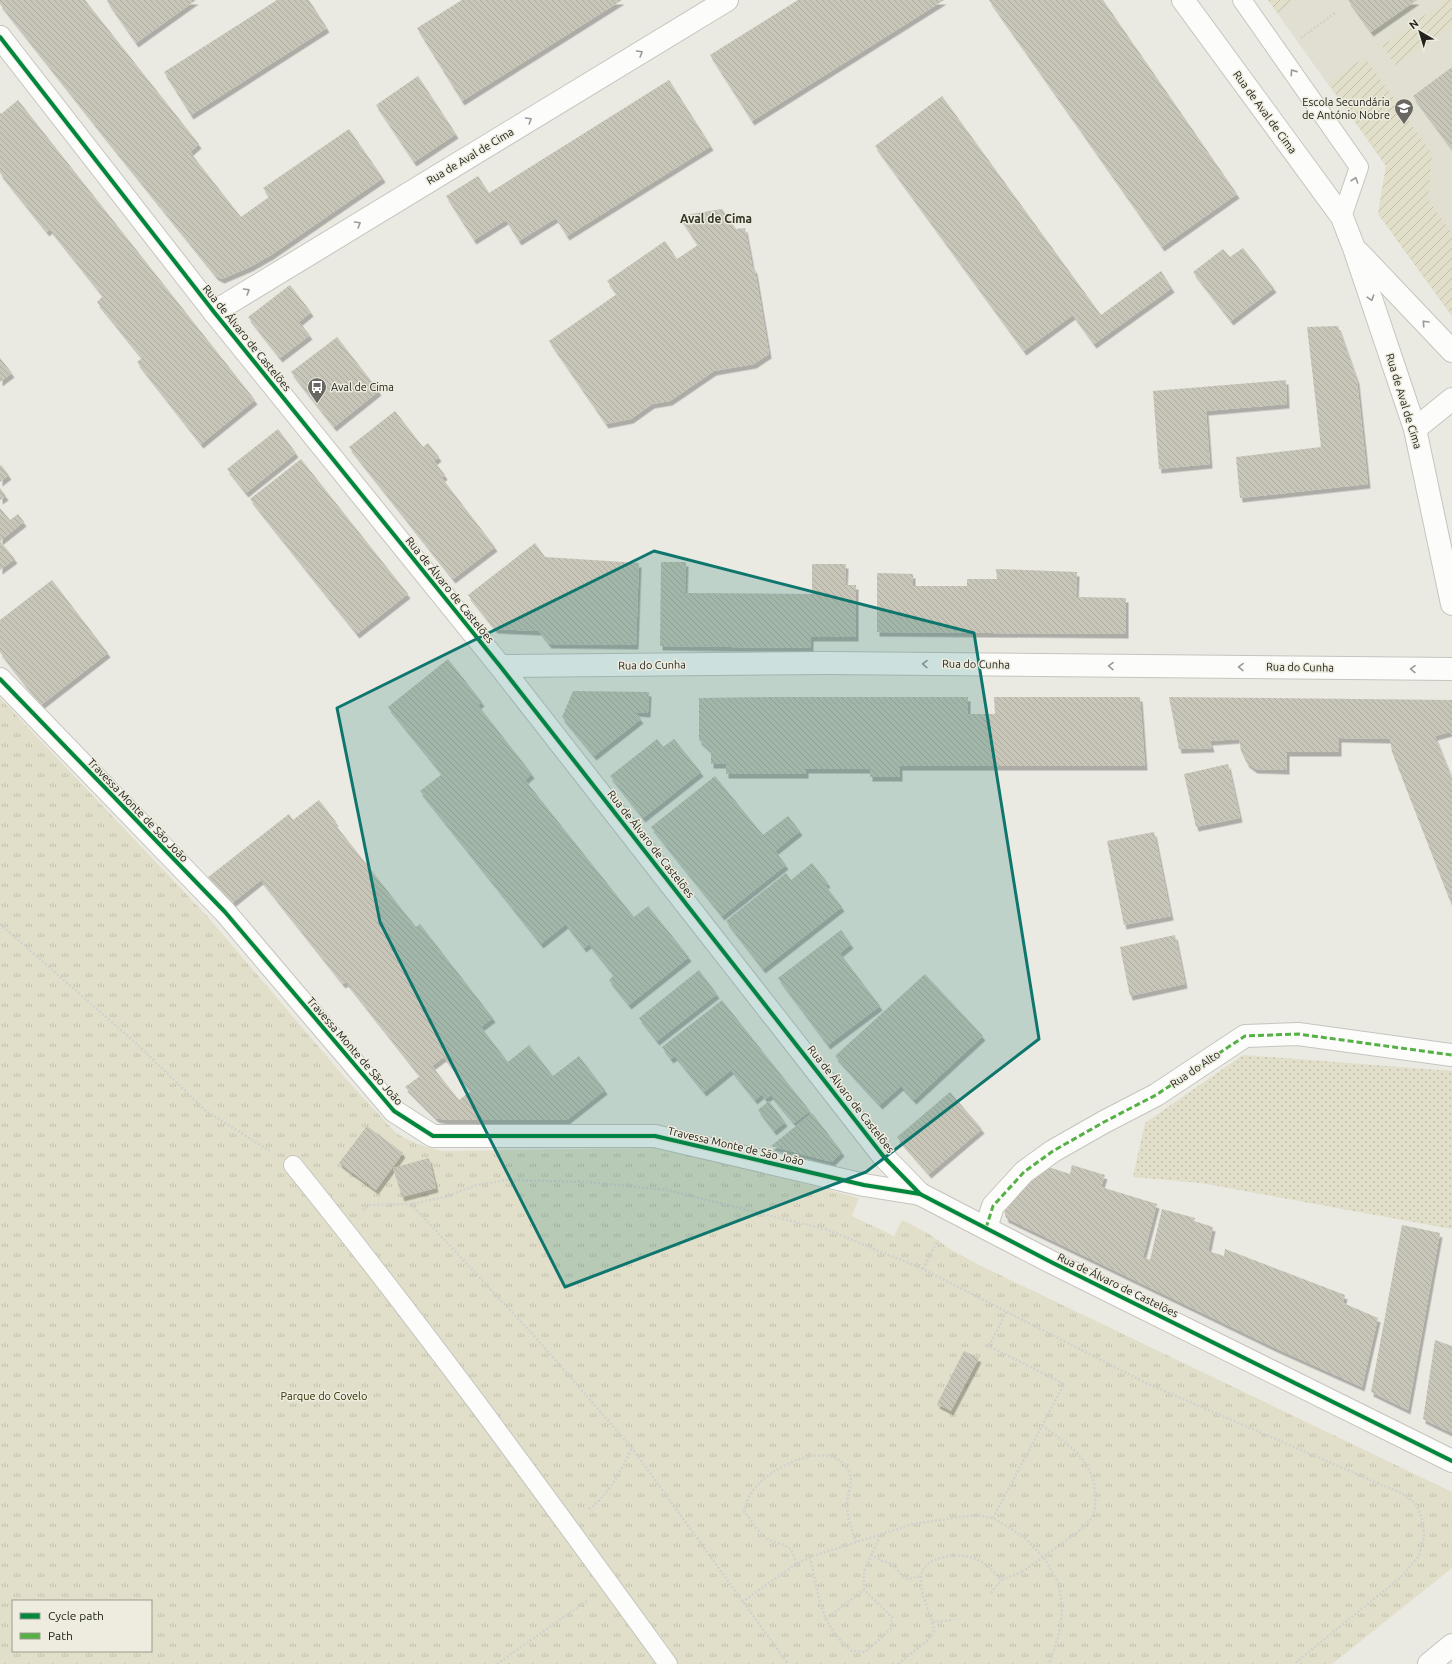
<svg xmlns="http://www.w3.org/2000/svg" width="1452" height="1664" viewBox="0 0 1452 1664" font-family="Ubuntu,sans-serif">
<defs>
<pattern id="grass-dots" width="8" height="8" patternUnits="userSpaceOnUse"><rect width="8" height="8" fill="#e1dfc9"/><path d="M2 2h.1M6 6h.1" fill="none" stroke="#c1bfac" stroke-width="1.8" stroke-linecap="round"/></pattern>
<pattern id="park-tufts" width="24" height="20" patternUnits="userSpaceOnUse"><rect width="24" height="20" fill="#e1dfc9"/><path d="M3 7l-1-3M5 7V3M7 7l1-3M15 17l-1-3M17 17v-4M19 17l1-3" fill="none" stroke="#c1bfac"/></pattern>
<pattern id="garden-furrows" width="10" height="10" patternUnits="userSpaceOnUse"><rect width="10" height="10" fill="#e1dfc9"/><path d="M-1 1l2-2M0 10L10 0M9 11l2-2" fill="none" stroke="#c1bfac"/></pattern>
<pattern id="building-back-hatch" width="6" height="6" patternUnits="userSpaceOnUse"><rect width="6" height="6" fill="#c8c6b9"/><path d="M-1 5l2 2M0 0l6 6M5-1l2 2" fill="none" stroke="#acaa9f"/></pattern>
<filter id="shadow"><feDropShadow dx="2.5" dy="4.5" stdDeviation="0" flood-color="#0004"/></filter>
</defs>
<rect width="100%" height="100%" fill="#eae9e2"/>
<polygon fill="#e0dfd1" points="1268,0 1452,0 1452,316 1378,214 1386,166"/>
<polygon fill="url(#grass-dots)" points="1243,1055 1452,1071 1452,1229 1201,1183 1133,1177 1145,1123"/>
<path fill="url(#park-tufts)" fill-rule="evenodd" d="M 0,698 L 207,916 L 346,1079 L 396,1133 C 411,1142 426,1148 444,1151 L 662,1148 L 743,1167 L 859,1198 L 852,1216 L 894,1236 L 902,1220 L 929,1234 L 950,1249 L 979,1265 L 1452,1492 L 1452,1568 L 1332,1664 L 0,1664 ZM 13,1601 L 151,1601 L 151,1651 L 13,1651 Z"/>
<g fill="url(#garden-furrows)">
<polygon points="1268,0 1295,0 1277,13"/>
<polygon points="1446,0 1452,0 1452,26 1395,65 1382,46"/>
<polygon points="1365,57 1432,154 1428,199 1452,234 1452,316 1378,214 1386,166 1328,83"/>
</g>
<g fill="url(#building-back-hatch)" fill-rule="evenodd" filter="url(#shadow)">
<polygon points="0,0 85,0 199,144 190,152 241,217 269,197 263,188 349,129 383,178 271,255 250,267 222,279 216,276 107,140 0,4"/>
<polygon points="196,0 136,43 107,1 108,0"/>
<polygon points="277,0 309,0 327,28 191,115 164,72"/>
<polygon points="462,0 622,0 462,101 417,28"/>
<polygon points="798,0 944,0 752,121 710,55"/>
<polygon points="989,0 1103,0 1237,194 1162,247"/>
<polygon points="1348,0 1417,0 1371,32"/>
<polygon points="1452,67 1452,149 1413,96"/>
<polygon points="418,76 456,134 414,162 376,105"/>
<polygon points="669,80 711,146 567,236 556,218 519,241 506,220 474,240 446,196 478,176 489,193"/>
<polygon points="942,96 1101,315 1161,271 1172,288 1094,344 1073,315 1024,351 875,146"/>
<polygon points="18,100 255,400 201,444 137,362 142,358 97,302 103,296 50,229 47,232 0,173 0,112 1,114"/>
<polygon points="722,209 736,229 745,228 752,265 755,270 769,354 754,364 714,371 670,401 652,404 631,419 606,424 549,341 617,294 607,281 665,241 677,259 698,245 680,218 685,215"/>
<polygon points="1243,248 1274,288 1231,321 1193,272 1223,249 1230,257"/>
<polygon points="290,285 311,312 299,322 310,335 280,358 248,317"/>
<polygon points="1338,326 1357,380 1368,484 1240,498 1236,457 1321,447 1307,327"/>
<polygon points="337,337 379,391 334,427 291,372"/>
<polygon points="0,358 12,373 0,382"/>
<polygon points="1286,380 1287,404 1206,411 1210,464 1159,469 1153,391"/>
<polygon points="395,411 423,447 428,443 439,457 434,461 445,475 442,478 495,547 453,579 349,447"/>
<polygon points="278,429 296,453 246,493 227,469"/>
<polygon points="301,459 408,594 357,634 250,499"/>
<polygon points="1,465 9,475 0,482 0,466"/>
<polygon points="0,488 6,496 0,500"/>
<polygon points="0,508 10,520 18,514 24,522 0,541 15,559 0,570"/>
<polygon points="535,543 545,557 639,563 636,645 549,644 539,631 495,629 468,595"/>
<polygon points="661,562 686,562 685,593 812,594 812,564 846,564 845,585 856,585 856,637 811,637 811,648 660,646"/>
<polygon points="996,569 1077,572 1076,597 1126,598 1126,634 877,632 877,573 913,574 913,586 967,586 967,579 997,579"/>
<polygon points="52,580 108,653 41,705 0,652 0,620"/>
<polygon points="448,659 482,702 478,705 532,774 525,780 634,917 648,906 689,957 629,1005 609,980 614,975 589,944 584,948 566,924 541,944 420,791 442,774 388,707"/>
<polygon points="573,691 649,692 648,713 635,712 641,719 594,756 562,717"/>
<polygon points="769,697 968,697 968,714 995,714 994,697 1140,697 1145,766 900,766 900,777 870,777 870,769 806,769 806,774 726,774 726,764 711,764 711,751 699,740 699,698"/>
<polygon points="1169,697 1452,700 1452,735 1450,732 1435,736 1452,779 1452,906 1392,752 1390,739 1339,738 1339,752 1287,752 1287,770 1255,769 1247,763 1241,751 1239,739 1210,741 1212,748 1179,749"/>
<polygon points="657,739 663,747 674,739 701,772 643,818 610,776"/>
<polygon points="1228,764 1240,818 1196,827 1184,774"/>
<polygon points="715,776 763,835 788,816 800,831 775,851 786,865 722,916 651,827"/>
<path d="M 319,800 L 336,822 L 334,823 L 416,927 L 420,924 L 493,1018 L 481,1027 L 508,1062 L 529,1045 L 553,1076 L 579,1056 L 605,1090 L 567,1120 L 445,1120 L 436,1118 L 405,1087 L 420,1076 L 346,982 L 343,984 L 261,880 L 231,904 L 207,878 L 289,814 L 293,820 ZM 444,1057 L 471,1091 L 459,1100 L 432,1066 Z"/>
<polygon points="1154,832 1171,916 1124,925 1107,841"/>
<polygon points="812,863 828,883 825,885 842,907 763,969 726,921 786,873 791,880"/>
<polygon points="841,930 851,944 840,953 880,1006 828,1045 778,978"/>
<polygon points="1175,935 1185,984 1130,996 1120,947"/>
<polygon points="699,970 717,994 657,1041 639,1018"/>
<polygon points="925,974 983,1036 914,1100 901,1086 880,1105 835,1056"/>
<polygon points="722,1000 810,1111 794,1123 771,1095 765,1099 762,1094 755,1100 731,1070 704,1092 675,1056 671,1059 662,1047"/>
<polygon points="950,1092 982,1129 929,1174 897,1137"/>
<polygon points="769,1101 785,1122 774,1131 758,1110"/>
<polygon points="812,1113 842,1152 832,1162 771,1146"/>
<polygon points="367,1126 403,1153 376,1190 339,1163"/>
<polygon points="429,1158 436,1188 402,1197 393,1168"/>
<polygon points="1072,1165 1105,1175 1101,1187 1157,1204 1143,1257 1150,1260 1162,1209 1195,1218 1194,1221 1213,1227 1208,1251 1224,1256 1225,1249 1345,1295 1343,1303 1378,1318 1362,1387 1273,1347 1006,1218 1004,1210 1008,1198 1045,1166 1070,1174"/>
<polygon points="1402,1225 1440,1233 1408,1410 1371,1392"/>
<polygon points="1435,1340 1452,1346 1452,1433 1423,1419"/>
<polygon points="964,1351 979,1358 951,1411 937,1404"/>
</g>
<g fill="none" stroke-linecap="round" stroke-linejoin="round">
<g stroke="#c5c5bf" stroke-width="20">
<g id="lane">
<polyline points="1242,0 1359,167 1342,217"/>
<path d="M 293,1165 C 424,1327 546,1496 668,1664"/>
</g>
</g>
<g stroke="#c5c5bf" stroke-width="24">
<g id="street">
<polyline points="1183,0 1342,217 1354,248 1415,429 1452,604"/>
<polyline points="0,37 214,312 500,666 884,1157 920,1194 1051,1262 1452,1461"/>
<polyline points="1359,253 1452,351"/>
<polyline points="214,312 727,0"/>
<polyline points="1415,429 1452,399"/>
<polyline points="500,666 827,663 1452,669"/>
<polyline points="0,679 225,912 394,1111 433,1136 655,1136 864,1185 920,1194"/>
<polyline points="986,1228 993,1206 1024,1172 1053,1151 1104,1122 1156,1095 1245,1036 1298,1034 1452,1055"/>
<polyline points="1429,1664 1452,1645"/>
</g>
</g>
<g stroke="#d1d1cf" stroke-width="2.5" stroke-dasharray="2 2" stroke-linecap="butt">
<polyline points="1301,38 1335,13"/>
<polyline points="0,924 138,1045 206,1111 270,1151"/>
<polyline points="411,1204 536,1338 632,1448 788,1664"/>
<polyline points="363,1210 370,1205 411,1204 445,1197 477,1185 507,1180 587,1182 667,1190 828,1230 923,1269 1146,1383 1403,1494 1416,1504 1422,1519 1424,1536 1419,1556 1401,1577 1294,1664"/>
<polyline points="923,1269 938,1240"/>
<path d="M 1042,1425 C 1068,1445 1095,1460 1095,1495 C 1096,1501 1095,1511 1092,1517 C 1086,1528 1067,1539 1057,1547"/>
<path d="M 589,1509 C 610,1494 621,1470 632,1448"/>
<polyline points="993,1518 1064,1384 989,1346 1007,1311"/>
<polyline points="871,1554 882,1561 893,1564 902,1576 907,1579 921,1576"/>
<path d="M 810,1557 C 819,1595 819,1625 852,1651 L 865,1652 L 891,1629 L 892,1617 L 864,1590 L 864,1571 L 881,1534"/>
<path d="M 796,1564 C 791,1538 779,1549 764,1536 C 756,1529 750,1519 744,1511 C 747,1503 748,1496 754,1489 C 770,1468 827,1438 847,1468 C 855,1480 848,1490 847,1503 C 847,1517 852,1529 856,1542"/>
<polyline points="991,1593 1001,1580"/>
<polyline points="742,1602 796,1564 810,1557 913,1524 975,1515 993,1518 1024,1537 1044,1558 1059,1584 1062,1608 1061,1623 1058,1638 1049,1664"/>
<polyline points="825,1619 864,1590"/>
<polyline points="933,1622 953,1620"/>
<polyline points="497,1664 588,1600"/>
<path d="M 898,1664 L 928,1640 L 934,1631 C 931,1613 920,1596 921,1577 C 922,1555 963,1551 978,1560 C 988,1565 994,1572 1001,1580 L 1022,1572"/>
</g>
<use href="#lane" stroke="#fcfcfb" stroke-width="18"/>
<use href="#street" stroke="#fcfcfb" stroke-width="22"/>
<polyline stroke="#d1d1cf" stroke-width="2.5" stroke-dasharray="2 2" stroke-linecap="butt" points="1022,1572 1057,1547"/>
<polyline stroke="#55b145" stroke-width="3" stroke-dasharray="6 3" stroke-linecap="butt" points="986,1228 993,1206 1024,1172 1053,1151 1104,1122 1156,1095 1245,1036 1298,1034 1452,1055"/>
<g stroke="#edecde" stroke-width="6">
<g id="cycleway">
<polyline points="0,37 214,312 500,666 884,1157 920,1194 1051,1262 1452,1461"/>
<polyline points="0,679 225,912 394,1111 433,1136 655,1136 864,1185 920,1194"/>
</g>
</g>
<use href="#cycleway" stroke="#00873e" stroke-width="4"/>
</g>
<defs><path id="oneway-chevron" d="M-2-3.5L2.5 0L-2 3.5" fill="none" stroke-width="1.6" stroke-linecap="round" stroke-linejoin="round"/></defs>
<g stroke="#9a9a97">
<use href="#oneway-chevron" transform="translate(640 53) rotate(-31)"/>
<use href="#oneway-chevron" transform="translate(1293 72) rotate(-125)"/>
<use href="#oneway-chevron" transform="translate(529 120) rotate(-31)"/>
<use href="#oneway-chevron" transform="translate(1355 180) rotate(-71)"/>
<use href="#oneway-chevron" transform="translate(358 224) rotate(-31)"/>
<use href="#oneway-chevron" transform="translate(247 291) rotate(-31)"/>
<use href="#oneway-chevron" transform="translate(1371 298) rotate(72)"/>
<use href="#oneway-chevron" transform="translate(1425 323) rotate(-133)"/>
<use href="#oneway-chevron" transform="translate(925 664) rotate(-179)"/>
<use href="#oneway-chevron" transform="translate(1111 666) rotate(-179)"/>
<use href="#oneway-chevron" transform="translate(1241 667) rotate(-179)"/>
<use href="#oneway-chevron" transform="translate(1413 669) rotate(-179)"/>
</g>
<path fill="#0f766e" fill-opacity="0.2" stroke="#0f766e" stroke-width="3" stroke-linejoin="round" d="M 654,551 L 974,633 L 1039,1039 L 866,1172 L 565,1287 L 380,922 L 337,708 Z"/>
<defs>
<g id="school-pin" transform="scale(1)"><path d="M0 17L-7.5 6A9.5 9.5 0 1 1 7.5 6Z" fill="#696862" stroke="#edecde"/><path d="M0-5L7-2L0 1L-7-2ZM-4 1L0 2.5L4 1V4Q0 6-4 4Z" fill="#fff"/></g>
<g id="bus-pin" transform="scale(1)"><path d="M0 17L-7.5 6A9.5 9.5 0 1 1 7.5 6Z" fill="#696862" stroke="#edecde"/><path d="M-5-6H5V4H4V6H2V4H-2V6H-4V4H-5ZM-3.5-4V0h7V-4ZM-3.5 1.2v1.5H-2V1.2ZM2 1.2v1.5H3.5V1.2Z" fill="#fff"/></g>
</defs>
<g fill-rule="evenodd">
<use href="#school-pin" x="1404" y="108"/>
<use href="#bus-pin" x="317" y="387"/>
</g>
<g text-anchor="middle" stroke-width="3" stroke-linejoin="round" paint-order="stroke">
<g font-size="11" fill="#23221d" stroke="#edecde" text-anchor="end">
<text x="1390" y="106">Escola Secundária<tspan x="1390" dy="13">de António Nobre</tspan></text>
<text x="331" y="391" text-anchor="start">Aval de Cima</text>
</g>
<g font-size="11" fill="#23221d" stroke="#edecde">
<text transform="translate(1265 112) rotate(54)" y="4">Rua de Aval de Cima</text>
<text transform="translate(470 156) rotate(-31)" y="4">Rua de Aval de Cima</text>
<text transform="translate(247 338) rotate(51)" y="4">Rua de Álvaro de Castelões</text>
<text transform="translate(1404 401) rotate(73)" y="4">Rua de Aval de Cima</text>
<text transform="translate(450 590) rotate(51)" y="4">Rua de Álvaro de Castelões</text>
<text transform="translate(976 664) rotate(1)" y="4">Rua do Cunha</text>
<text transform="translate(652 665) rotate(-1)" y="4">Rua do Cunha</text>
<text transform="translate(1300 667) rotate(1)" y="4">Rua do Cunha</text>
<text transform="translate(138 810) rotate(46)" y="4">Travessa Monte de São João</text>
<text transform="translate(651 844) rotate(52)" y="4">Rua de Álvaro de Castelões</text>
<text transform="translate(355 1051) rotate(49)" y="4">Travessa Monte de São João</text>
<text transform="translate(1195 1069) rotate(-34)" y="4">Rua do Alto</text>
<text transform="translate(851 1099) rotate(52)" y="4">Rua de Álvaro de Castelões</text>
<text transform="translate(736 1146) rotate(13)" y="4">Travessa Monte de São João</text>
<text transform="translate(1118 1285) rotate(26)" y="4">Rua de Álvaro de Castelões</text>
</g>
<g font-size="11" fill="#322d00" stroke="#edecde">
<text x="324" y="1400">Parque do Covelo</text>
</g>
<g font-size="12" font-weight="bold" fill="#353428" stroke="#edecde">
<text x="716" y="223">Aval de Cima</text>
</g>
</g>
<rect x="12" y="1600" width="140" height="52" fill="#edecde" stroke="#9c9b91"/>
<rect x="20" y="1613" width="20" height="6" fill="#00873e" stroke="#9c9b91"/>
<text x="48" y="1620" font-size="12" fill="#23221d">Cycle path</text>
<rect x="20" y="1633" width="20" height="6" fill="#55b145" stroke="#9c9b91"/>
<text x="48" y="1640" font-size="12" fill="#23221d">Path</text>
<g transform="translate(1420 32) rotate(322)" stroke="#edecde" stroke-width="3" paint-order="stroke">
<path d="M0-3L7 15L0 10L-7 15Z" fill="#23221d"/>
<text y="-6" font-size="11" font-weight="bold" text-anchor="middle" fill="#23221d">N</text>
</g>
</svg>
